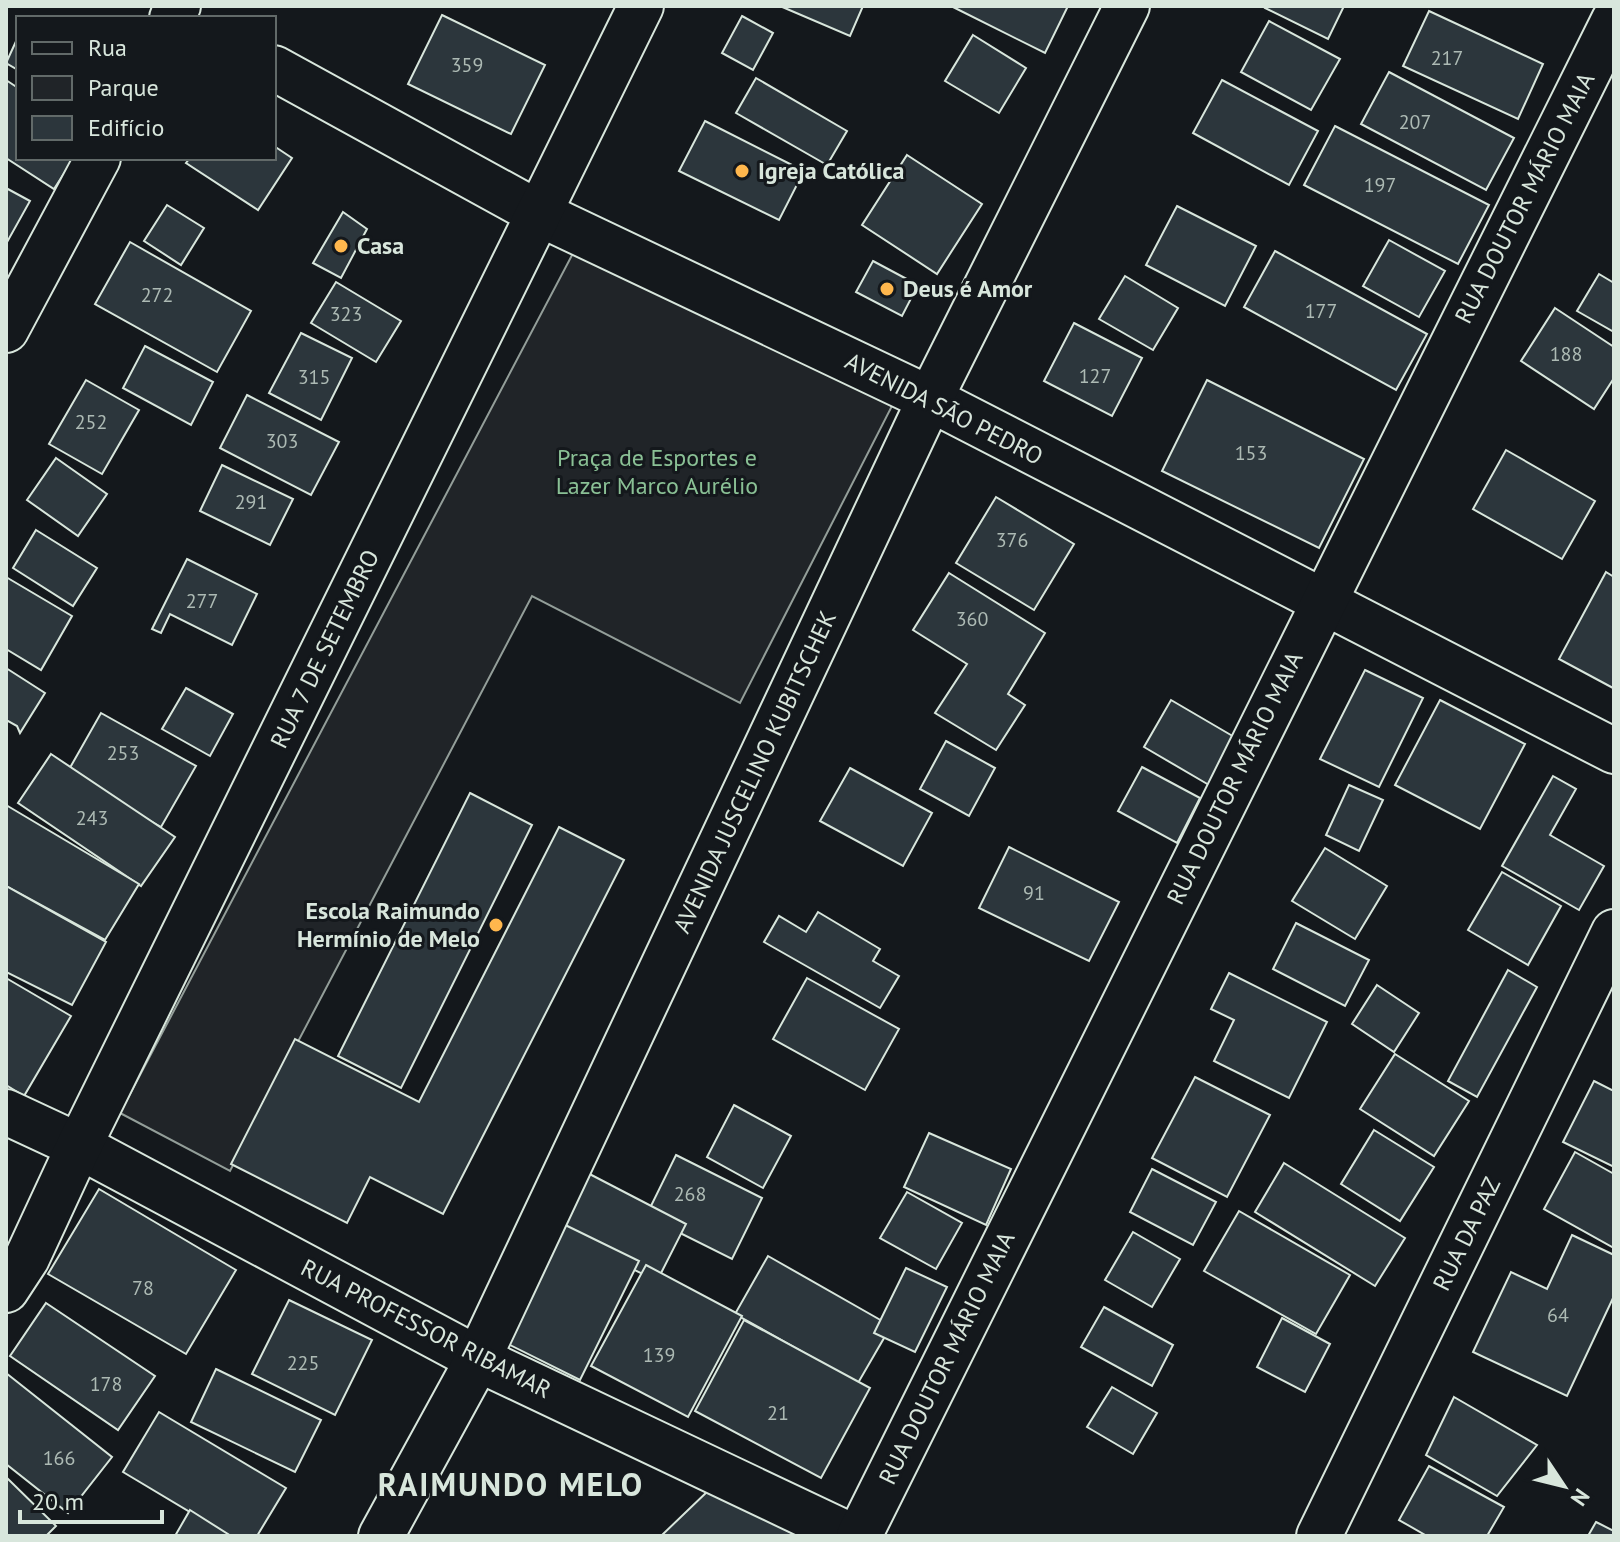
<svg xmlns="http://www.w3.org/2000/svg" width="1620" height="1542" viewBox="0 0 1620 1542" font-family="'PT Sans',sans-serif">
<rect width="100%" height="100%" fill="#14181c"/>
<polygon fill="#202428" stroke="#939e99" stroke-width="2" points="580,240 893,404 740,703 532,596 230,1171 120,1113"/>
<g fill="#2c363c" stroke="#d8e6dc" stroke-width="2">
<polygon points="780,6 863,6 850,36"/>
<polygon points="951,6 1068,6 1045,53"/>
<polygon points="1266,6 1344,6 1328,39 1265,8"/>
<polygon points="1429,11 1543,64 1518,119 1403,66"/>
<polygon points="442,15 545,65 511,134 408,84"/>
<polygon points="742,16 773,33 753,70 722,53"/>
<polygon points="1269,21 1340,59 1311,110 1241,72"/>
<polygon points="973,35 1026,68 999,113 945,81"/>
<polygon points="18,37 18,70 6,63"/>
<polygon points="1389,72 1514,138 1486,190 1361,124"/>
<polygon points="756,78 847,131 827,165 736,113"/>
<polygon points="6,80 18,88 18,158 74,158 54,189 6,158"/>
<polygon points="1222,80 1318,131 1289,185 1193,133"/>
<polygon points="705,121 804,171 779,220 679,171"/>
<polygon points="1335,126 1489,205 1458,264 1304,185"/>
<polygon points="274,146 292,158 258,210 186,163 190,158 274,158"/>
<polygon points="907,155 982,204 937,274 862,225"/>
<polygon points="6,188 30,201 6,244"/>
<polygon points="167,205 204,228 181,265 144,241"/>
<polygon points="1177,206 1256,246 1225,306 1146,265"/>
<polygon points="343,212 367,229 341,278 313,263"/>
<polygon points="1389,240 1445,271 1419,317 1363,286"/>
<polygon points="130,242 251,311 217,372 95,304"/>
<polygon points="1275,251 1427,334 1396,390 1244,307"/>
<polygon points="873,261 918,285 902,316 856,292"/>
<polygon points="1599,274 1614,283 1614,332 1577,311"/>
<polygon points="1125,276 1178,308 1153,350 1099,319"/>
<polygon points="336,282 401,321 376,362 311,323"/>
<polygon points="1555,308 1614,347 1614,378 1594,409 1521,361"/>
<polygon points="1074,323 1142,358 1112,416 1044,381"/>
<polygon points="301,333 352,358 321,420 269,393"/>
<polygon points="145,346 213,382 191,425 123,388"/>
<polygon points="86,380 139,410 102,474 49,444"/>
<polygon points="1207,380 1364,459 1319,548 1162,471"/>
<polygon points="247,395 339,442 311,495 220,448"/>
<polygon points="1506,450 1595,501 1562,559 1473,509"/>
<polygon points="56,458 107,494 78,536 27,500"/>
<polygon points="222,465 293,499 270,545 200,511"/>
<polygon points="996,497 1074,544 1034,610 956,563"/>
<polygon points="36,530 97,568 73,606 13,568"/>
<polygon points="187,559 257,594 232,645 170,614 161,633 152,629"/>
<polygon points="1606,572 1614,577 1613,688 1559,659"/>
<polygon points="949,573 1045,633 1008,694 1025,705 996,750 935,713 967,664 913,630"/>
<polygon points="6,577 72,616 41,670 6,649"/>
<polygon points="6,668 45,693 20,733 17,726 6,720"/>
<polygon points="1365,670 1423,698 1379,787 1320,759"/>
<polygon points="186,688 233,714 210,756 162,729"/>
<polygon points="1171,700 1236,738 1209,785 1144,747"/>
<polygon points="1440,700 1525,744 1480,829 1395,785"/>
<polygon points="101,713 196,766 161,827 67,773"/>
<polygon points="946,741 995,768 969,816 920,789"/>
<polygon points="51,754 175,837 141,886 18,803"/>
<polygon points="1142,767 1200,798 1177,843 1118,811"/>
<polygon points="850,768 932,813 903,866 820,821"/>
<polygon points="1553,776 1576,789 1550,835 1604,866 1579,910 1502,866"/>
<polygon points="1349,785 1383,800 1359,851 1326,835"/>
<polygon points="470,793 532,825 401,1088 338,1056"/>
<polygon points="6,805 139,884 105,940 6,886"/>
<polygon points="559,827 624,860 443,1214 370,1177 347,1223 231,1164 295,1039 419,1102"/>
<polygon points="1009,847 1119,902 1089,961 979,908"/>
<polygon points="1325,848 1387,886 1355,939 1292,901"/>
<polygon points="1502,872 1561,906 1528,965 1468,930"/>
<polygon points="6,886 106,942 72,1005 6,972"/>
<polygon points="818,912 880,949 873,961 899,976 880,1008 764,942 779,916 806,932"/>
<polygon points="1296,923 1369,960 1345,1006 1273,969"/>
<polygon points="1508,970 1537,987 1477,1097 1448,1081"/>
<polygon points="1229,973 1327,1022 1289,1098 1214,1061 1234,1020 1211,1009"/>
<polygon points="6,978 71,1016 24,1096 6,1085"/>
<polygon points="807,978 899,1029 865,1090 773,1039"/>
<polygon points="1377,985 1419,1013 1394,1052 1352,1024"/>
<polygon points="1395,1054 1469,1101 1434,1156 1360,1109"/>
<polygon points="1195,1077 1270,1115 1227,1197 1152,1158"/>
<polygon points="1594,1081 1614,1091 1614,1167 1563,1142"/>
<polygon points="734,1105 791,1136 763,1188 707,1157"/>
<polygon points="1374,1130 1434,1167 1400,1221 1341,1184"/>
<polygon points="929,1133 1011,1169 986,1225 904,1187"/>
<polygon points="1575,1152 1614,1174 1614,1248 1544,1209"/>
<polygon points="676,1155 762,1198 732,1259 646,1216"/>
<polygon points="1284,1163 1405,1238 1375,1286 1255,1212"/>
<polygon points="578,1168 686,1224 657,1281 551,1229"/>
<polygon points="1152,1169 1216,1202 1193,1245 1130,1212"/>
<polygon points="99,1189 236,1270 186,1354 48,1274"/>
<polygon points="907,1192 962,1223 936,1269 880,1238"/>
<polygon points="1239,1211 1350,1275 1316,1334 1204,1271"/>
<polygon points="555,1220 639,1261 580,1380 496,1338"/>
<polygon points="1133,1232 1180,1259 1152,1307 1105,1280"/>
<polygon points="1572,1235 1614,1255 1614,1296 1567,1396 1473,1352 1511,1272 1547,1289"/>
<polygon points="768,1256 891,1326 858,1383 735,1314"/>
<polygon points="646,1265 742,1316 688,1417 591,1366"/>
<polygon points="906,1268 947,1287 915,1352 874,1333"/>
<polygon points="289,1300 372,1340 335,1415 252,1374"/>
<polygon points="46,1303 155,1376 118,1430 10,1356"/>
<polygon points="1104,1307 1173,1345 1152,1386 1081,1347"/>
<polygon points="1282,1318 1330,1344 1305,1392 1257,1367"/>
<polygon points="744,1320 870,1388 821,1478 695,1411"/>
<polygon points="216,1369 321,1420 295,1472 191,1422"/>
<polygon points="6,1373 112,1457 68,1513 6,1464"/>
<polygon points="1112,1387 1157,1413 1133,1454 1087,1427"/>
<polygon points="1454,1397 1537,1445 1497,1496 1426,1455"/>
<polygon points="159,1412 286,1488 257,1536 230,1536 123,1472"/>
<polygon points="1429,1466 1504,1507 1487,1536 1427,1536 1399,1520"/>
<polygon points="6,1477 56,1526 46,1536 6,1536"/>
<polygon points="710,1489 798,1536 661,1536"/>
<polygon points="190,1510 231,1536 175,1536"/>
<polygon points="1596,1522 1614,1531 1614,1536 1588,1536"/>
</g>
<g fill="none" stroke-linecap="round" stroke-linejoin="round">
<g stroke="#d8e6dc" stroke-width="48">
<g id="minor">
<polyline points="172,18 178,6"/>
<polyline points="274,68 540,214 930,399 1614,751"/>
<polyline points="6,330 98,158"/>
<polyline points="6,1112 79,1146 478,1359 851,1536"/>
<polyline points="6,1290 27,1258 79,1146 641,6"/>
<polyline points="381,1536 478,1359 930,399 1127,6"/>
<polyline points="859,1536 1614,20"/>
<polyline points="1319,1536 1614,932"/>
</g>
</g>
<use href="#minor" stroke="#14181c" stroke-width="44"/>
</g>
<g fill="#ffb74d" stroke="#14181c" stroke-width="3">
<circle cx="742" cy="171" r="8"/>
<circle cx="341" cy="246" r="8"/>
<circle cx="887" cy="289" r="8"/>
<circle cx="496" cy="925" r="8"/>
</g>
<g text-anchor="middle" stroke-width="6" stroke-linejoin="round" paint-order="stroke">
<g font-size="20" fill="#adbab4">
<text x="1447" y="65">217</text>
<text x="467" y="72">359</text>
<text x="1415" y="129">207</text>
<text x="1380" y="192">197</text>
<text x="157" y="302">272</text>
<text x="1321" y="318">177</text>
<text x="346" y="321">323</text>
<text x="1566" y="361">188</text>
<text x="1095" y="383">127</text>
<text x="314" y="384">315</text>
<text x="91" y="429">252</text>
<text x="282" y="448">303</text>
<text x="1251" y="460">153</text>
<text x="251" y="509">291</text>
<text x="1012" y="547">376</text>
<text x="202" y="608">277</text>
<text x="972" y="626">360</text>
<text x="123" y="760">253</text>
<text x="92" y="825">243</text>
<text x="1034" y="900">91</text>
<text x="690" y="1201">268</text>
<text x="143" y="1295">78</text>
<text x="1558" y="1322">64</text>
<text x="659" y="1362">139</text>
<text x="303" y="1370">225</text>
<text x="106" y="1391">178</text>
<text x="778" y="1420">21</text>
<text x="59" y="1465">166</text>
</g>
<g font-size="24" font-weight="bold" fill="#d8e6dc" stroke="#14181c" text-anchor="start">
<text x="758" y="179">Igreja Católica</text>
<text x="357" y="254">Casa</text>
<text x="903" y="297">Deus é Amor</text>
<text x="480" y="919" text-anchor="end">Escola Raimundo<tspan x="480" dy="28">Hermínio de Melo</tspan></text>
</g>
<g font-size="24" fill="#d8e6dc" stroke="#14181c">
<text transform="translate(1525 198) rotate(-63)" y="8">RUA DOUTOR MÁRIO MAIA</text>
<text transform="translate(944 409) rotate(27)" y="8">AVENIDA SÃO PEDRO</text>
<text transform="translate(325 649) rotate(-64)" y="8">RUA 7 DE SETEMBRO</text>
<text transform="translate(755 772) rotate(-65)" y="8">AVENIDA JUSCELINO KUBITSCHEK</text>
<text transform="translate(1235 778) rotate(-64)" y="8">RUA DOUTOR MÁRIO MAIA</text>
<text transform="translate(1467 1234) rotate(-64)" y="8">RUA DA PAZ</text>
<text transform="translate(426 1329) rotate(27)" y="8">RUA PROFESSOR RIBAMAR</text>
<text transform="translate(947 1358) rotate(-64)" y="8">RUA DOUTOR MÁRIO MAIA</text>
</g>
<g font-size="24" fill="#8ac095" stroke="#14181c">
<text x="657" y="466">Praça de Esportes e<tspan x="657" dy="28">Lazer Marco Aurélio</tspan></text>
</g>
<g font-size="32" font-weight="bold" letter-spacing="2" fill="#d8e6dc" stroke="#14181c">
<text x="511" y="1496">RAIMUNDO MELO</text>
</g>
</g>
<rect width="1620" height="1542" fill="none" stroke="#d8e6dc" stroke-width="16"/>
<rect x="16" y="16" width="260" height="144" fill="#14181c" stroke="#626a69" stroke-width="2"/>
<rect x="32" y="42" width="40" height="12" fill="#14181c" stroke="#626a69" stroke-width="2"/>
<text x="88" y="56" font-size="24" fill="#d8e6dc">Rua</text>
<rect x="32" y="76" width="40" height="24" fill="#202428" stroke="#626a69" stroke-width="2"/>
<text x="88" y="96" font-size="24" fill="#d8e6dc">Parque</text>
<rect x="32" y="116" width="40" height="24" fill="#2c363c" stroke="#626a69" stroke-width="2"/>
<text x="88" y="136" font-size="24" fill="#d8e6dc">Edifício</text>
<g transform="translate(1564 1486) rotate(125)" stroke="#14181c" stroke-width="6" paint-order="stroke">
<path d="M0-6L14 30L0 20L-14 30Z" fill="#d8e6dc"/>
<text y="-12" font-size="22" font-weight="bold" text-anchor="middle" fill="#d8e6dc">N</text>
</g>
<path d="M20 1510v12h142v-12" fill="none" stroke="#d8e6dc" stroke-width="4"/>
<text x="32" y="1510" font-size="24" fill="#d8e6dc" stroke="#14181c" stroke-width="6" paint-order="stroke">20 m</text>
</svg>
